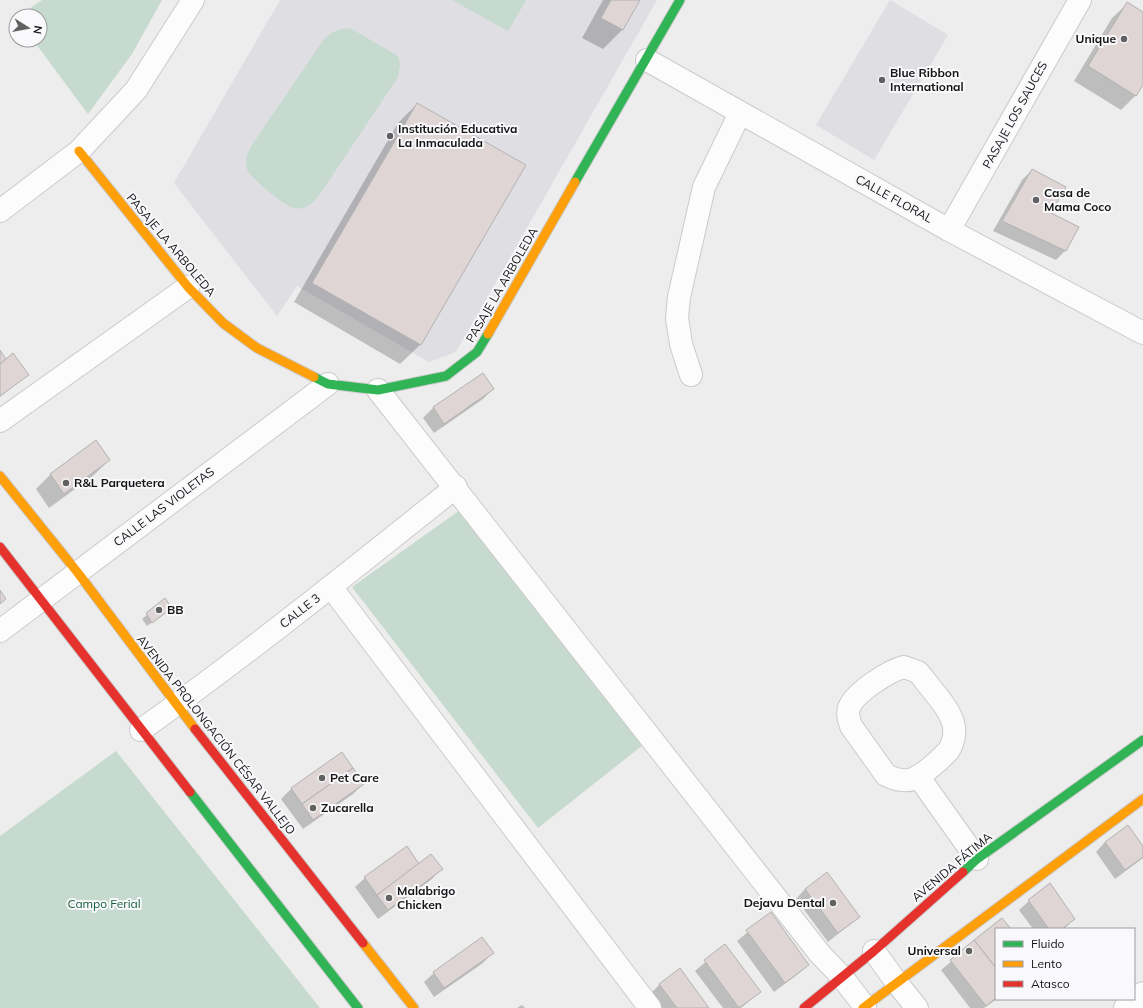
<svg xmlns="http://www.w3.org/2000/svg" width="1143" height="1008" viewBox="0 0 1143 1008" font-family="Mulish,sans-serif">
<rect width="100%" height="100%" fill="#ededee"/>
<g fill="#dedee3">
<polygon points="280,0 657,0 456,352 429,362 297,286 277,316 174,183"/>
<polygon points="890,0 948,35 874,160 816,125"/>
</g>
<g fill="#c6dacf">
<polygon points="42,0 162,0 132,54 88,114 33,40 40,40 40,16 19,16"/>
<polygon points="452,0 526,0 508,31"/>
<path d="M 350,28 L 398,56 L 400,65 L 398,77 L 318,197 C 311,205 305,210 294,208 C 286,207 249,177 247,169 C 245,161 247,155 250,148 L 324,39 C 332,31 339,29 350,28 Z"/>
<polygon points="467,505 648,741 538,828 352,587"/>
<polygon points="116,751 320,1008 0,1008 0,836"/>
</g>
<g fill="#0003">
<polygon points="603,0 639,0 622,30 603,49 582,38"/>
<polygon points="1127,4 1143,13 1143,83 1136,95 1121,110 1074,81 1112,18"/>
<polygon points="417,104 524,165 420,345 400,364 294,302 398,123"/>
<polygon points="1032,170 1066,250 1056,260 993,231 1022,180"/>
<polygon points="0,352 6,360 27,375 0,397"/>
<polygon points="483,374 493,389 483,399 434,433 423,418 433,408"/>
<polygon points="96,441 109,460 94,475 49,508 36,489 50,475"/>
<polygon points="165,600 166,612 147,626 142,619"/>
<polygon points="342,753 363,784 353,794 303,829 281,799 291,789"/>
<polygon points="1105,842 1143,847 1143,858 1115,879 1096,852"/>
<polygon points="419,865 441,869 432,879 378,919 355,887 365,878"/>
<polygon points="805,889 859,917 828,942 796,899"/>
<polygon points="1029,901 1074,919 1064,929 1033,929 1019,910"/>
<polygon points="771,913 808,965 798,974 774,992 737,941"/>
<polygon points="1002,919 1009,929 996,929 997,999 984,1008 970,1008 941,970"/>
<polygon points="725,945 760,992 741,1008 723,1008 695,971"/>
<polygon points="492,953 483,963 434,997 424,982 434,973"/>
<polygon points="660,984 708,1008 660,1008 650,994"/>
<polygon points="522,1005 525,1008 517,1008"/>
</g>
<g fill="#dfd5d5" stroke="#b2b2b2">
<polygon points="611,0 640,0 623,30 601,18"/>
<polygon points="1127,2 1143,12 1143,85 1136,96 1088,66"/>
<polygon points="417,103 526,165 421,345 312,283"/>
<polygon points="1032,169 1066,187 1051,213 1079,227 1066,251 1002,221"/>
<polygon points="0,350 6,359 0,364"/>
<polygon points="13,353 29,375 0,396 0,364"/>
<polygon points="483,373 494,389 444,424 433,407"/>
<polygon points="96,440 110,460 64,494 50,474"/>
<polygon points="0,590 6,599 0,604"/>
<polygon points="165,598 172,608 152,623 146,613"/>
<polygon points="342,752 353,768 302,804 291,788"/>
<polygon points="353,768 364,784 313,820 302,804"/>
<polygon points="1128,825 1143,846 1143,857 1125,870 1105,842"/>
<polygon points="407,846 419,864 377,895 364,877"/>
<polygon points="431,854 443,869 388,910 377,895"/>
<polygon points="827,872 860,917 838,933 805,889"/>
<polygon points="1050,883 1075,919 1062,929 1049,929 1028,900"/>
<polygon points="771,912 809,965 785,983 746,930"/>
<polygon points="1002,918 1011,929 996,929 996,968 974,940"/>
<polygon points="482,937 494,953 444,988 433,972"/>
<polygon points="974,940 996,968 996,998 986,1006 950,960"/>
<polygon points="725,944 761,992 739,1008 704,960"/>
<polygon points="680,968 709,1008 677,1008 659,984"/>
</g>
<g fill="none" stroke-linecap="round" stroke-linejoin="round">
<g stroke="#cbcbcb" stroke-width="24">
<g id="street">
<polyline points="647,60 949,230 1143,333"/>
<polyline points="0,211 79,151 136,90 193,0"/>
<polyline points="949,230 1080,0"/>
<polyline points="691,375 681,344 677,318 679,297 704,187 740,113"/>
<polyline points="378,390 820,954 842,977 865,1007"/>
<polyline points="0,421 188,287"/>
<polyline points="331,587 650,1008"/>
<polyline points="0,631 328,384"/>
<path d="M 904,667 L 918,672 L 923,678 C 933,692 951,709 954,727 C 955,734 953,744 949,750 C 942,758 922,776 913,779 C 904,782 894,779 886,775 L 851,726 C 849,720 847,714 849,708 C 854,693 890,670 904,667 Z"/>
<path d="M 141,730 C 249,653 352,570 456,487"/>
<polyline points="918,776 977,859"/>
<polyline points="874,951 897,983 917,1008"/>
<polyline points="1125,1008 1143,993"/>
</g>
</g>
<g stroke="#cbcbcb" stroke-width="11">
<g id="fast">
<polyline points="575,182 680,0"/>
<polyline points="314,377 328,384 378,390 446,376 477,352 488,334"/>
<polyline points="190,792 358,1008"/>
<polyline points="963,872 977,859 1143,740"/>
</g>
</g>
<g stroke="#cbcbcb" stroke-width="11">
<g id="slow">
<polyline points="79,151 188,287 223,323 257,348 314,377"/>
<polyline points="488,334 575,182"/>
<polyline points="0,476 78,573 195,729"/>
<polyline points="363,943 414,1008"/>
<polyline points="863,1008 1143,799"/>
</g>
</g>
<g stroke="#cbcbcb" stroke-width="11">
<g id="jam">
<polyline points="0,547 190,792"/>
<polyline points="195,729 363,943"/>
<polyline points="804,1008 874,951 963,872"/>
</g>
</g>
<use href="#street" stroke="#fcfcfc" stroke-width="22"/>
<use href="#fast" stroke="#30b455" stroke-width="9"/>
<use href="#slow" stroke="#ff9f0a" stroke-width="9"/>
<use href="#jam" stroke="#e5322d" stroke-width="9"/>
</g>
<g fill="#616162" stroke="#f9f9fc" stroke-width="1.5">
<circle cx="1124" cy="39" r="4"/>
<circle cx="882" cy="80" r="4"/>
<circle cx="390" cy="136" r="4"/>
<circle cx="1036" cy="200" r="4"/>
<circle cx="66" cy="483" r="4"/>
<circle cx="159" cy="610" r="4"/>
<circle cx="322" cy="778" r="4"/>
<circle cx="313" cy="808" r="4"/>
<circle cx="389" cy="898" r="4"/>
<circle cx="833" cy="903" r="4"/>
<circle cx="969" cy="951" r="4"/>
</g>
<g text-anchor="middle" stroke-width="4" stroke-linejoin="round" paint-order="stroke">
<g font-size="12" font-weight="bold" fill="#151516" stroke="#f9f9fc" text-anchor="start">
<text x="1116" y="43" text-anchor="end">Unique</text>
<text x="890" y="77">Blue Ribbon<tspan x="890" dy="14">International</tspan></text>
<text x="398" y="133">Institución Educativa<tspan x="398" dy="14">La Inmaculada</tspan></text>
<text x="1044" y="197">Casa de<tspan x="1044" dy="14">Mama Coco</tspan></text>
<text x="74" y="487">R&amp;L Parquetera</text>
<text x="167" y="614">BB</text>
<text x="330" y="782">Pet Care</text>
<text x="321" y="812">Zucarella</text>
<text x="397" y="895">Malabrigo<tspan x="397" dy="14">Chicken</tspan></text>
<text x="825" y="907" text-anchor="end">Dejavu Dental</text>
<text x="961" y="955" text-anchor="end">Universal</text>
</g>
<g font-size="12" fill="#151516" stroke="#f9f9fc">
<text transform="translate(1015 115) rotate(-61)" y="4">PASAJE LOS SAUCES</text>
<text transform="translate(894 199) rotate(29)" y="4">CALLE FLORAL</text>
<text transform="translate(171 245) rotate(50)" y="4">PASAJE LA ARBOLEDA</text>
<text transform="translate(502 285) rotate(-60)" y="4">PASAJE LA ARBOLEDA</text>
<text transform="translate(164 507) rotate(-37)" y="4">CALLE LAS VIOLETAS</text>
<text transform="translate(300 611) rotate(-38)" y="4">CALLE 3</text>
<text transform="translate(216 735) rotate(52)" y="4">AVENIDA PROLONGACIÓN CÉSAR VALLEJO</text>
<text transform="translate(952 867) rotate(-40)" y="4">AVENIDA FÁTIMA</text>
</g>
<g font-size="12" fill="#125e3d" stroke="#f9f9fc">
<text x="104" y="908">Campo Ferial</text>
</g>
</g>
<rect x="995" y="928" width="140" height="72" fill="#f9f9fc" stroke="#9e9ea0"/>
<rect x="1003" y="941" width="20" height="6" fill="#30b455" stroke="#9e9ea0"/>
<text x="1031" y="948" font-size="12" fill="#151516">Fluido</text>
<rect x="1003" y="961" width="20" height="6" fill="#ff9f0a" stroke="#9e9ea0"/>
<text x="1031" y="968" font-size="12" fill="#151516">Lento</text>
<rect x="1003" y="981" width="20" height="6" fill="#e5322d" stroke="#9e9ea0"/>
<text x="1031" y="988" font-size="12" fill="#151516">Atasco</text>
<g transform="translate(28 28) rotate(101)"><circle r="19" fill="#f9f9fc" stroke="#9e9ea0"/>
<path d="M0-3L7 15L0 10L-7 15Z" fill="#616162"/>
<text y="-6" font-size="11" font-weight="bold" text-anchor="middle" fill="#151516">N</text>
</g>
</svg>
